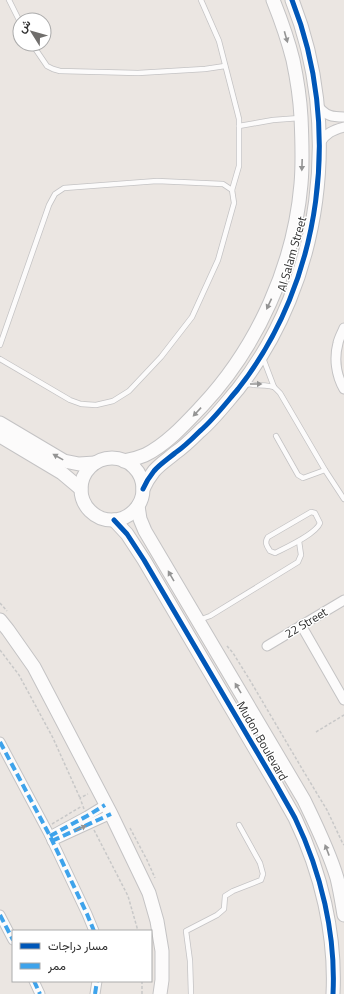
<svg xmlns="http://www.w3.org/2000/svg" width="344" height="994" viewBox="0 0 344 994" font-family="'Titillium Web',Vazirmatn,sans-serif">
<rect width="100%" height="100%" fill="#ebe6e2"/>
<g fill="none" stroke-linecap="round" stroke-linejoin="round">
<g stroke="#c4c3c4" stroke-width="6">
<g id="lane">
<polyline points="9,0 20,22"/>
<polyline points="201,0 219,41 237,111 239,119 239,166 232,190"/>
<polyline points="32,44 47,66 53,69 60,71 138,73 205,69 225,66"/>
<polyline points="239,126 273,120 300,118"/>
<polyline points="0,345 49,205 55,194 64,188 157,181 223,184 232,190 234,203 218,260 192,317 161,357 129,391 113,401 96,405 81,404 70,400 0,359"/>
<polyline points="263,358 274,387 280,393 325,470 344,499"/>
<path d="M 245,385 C 248,384 251,384 254,385 C 263,385 266,385 274,387"/>
<polyline points="276,436 298,475 303,478 325,470"/>
<path d="M 311,512 L 315,513 L 320,523 C 316,534 287,547 275,553 L 270,551 C 267,546 264,543 268,537 Z"/>
<polyline points="199,620 210,616 298,562 301,555 299,541"/>
<polyline points="191,994 190,961 186,931 217,915 224,909 225,896 233,891 261,880 263,874 260,863 239,825"/>
</g>
</g>
<g stroke="#c4c3c4" stroke-width="11">
<g id="street">
<path d="M 318,106 C 326,116 332,117 344,117"/>
<path d="M 320,143 C 326,133 333,130 344,127"/>
<path d="M 344,328 C 342,333 339,338 338,343 C 334,358 336,375 344,389"/>
<polyline points="301,625 344,700"/>
<polyline points="267,646 344,600"/>
<polyline points="0,742 50,836 87,914 94,931"/>
<polyline points="50,836 87,816 105,805"/>
<polyline points="52,841 111,814"/>
<polyline points="0,915 13,940"/>
<polyline points="34,981 40,994"/>
<polyline points="95,994 97,981"/>
</g>
</g>
<g stroke="#c4c3c4" stroke-width="15">
<g id="secondary">
<polyline points="0,423 64,461 79,464 95,463"/>
<polyline points="0,436 62,473 81,489"/>
<circle cx="112" cy="489" r="31"/>
<path d="M 124,461 C 131,460 138,458 145,455 C 167,444 185,424 202,406 C 258,346 294,265 301,184 C 303,162 302,139 301,117 C 300,98 297,79 293,60 C 288,40 281,20 273,0"/>
<path d="M 143,489 C 146,482 150,476 154,471 C 160,464 168,459 175,453 C 184,447 192,439 200,431 C 214,419 226,403 238,389 C 323,281 342,126 292,0"/>
<path d="M 138,506 L 140,519 L 145,531 L 304,800 C 316,825 329,851 337,878 C 340,890 342,903 344,915"/>
<path d="M 114,520 L 127,534 L 144,560 L 277,786 C 283,797 289,807 295,818 C 321,872 336,934 333,994"/>
<polyline points="0,620 8,630 34,667 111,814 149,893 157,921 162,951 162,980 160,994"/>
</g>
</g>
<g stroke="#c8c8c8" stroke-width="1.5" stroke-dasharray="3 2" stroke-linecap="butt">
<polyline points="0,603 7,611"/>
<polyline points="227,646 233,653 251,682 304,772 327,810 343,844 344,845"/>
<polyline points="0,650 19,675 53,738 80,798"/>
<polyline points="316,732 344,715"/>
<polyline points="84,809 80,798 88,794"/>
<polyline points="52,824 82,806"/>
<polyline points="130,828 147,860 155,878"/>
<polyline points="94,830 128,896 138,931"/>
<polyline points="142,994 142,981"/>
</g>
<use href="#lane" stroke="#fcfbfb" stroke-width="4.5"/>
<use href="#street" stroke="#fcfbfb" stroke-width="9"/>
<use href="#secondary" stroke="#fcfbfb" stroke-width="13"/>
<g stroke="#3ea3eb" stroke-width="4" stroke-dasharray="8 4" stroke-linecap="butt">
<polyline points="0,742 50,836 87,914 94,931"/>
<polyline points="50,836 87,816 105,805"/>
<polyline points="52,841 111,814"/>
<polyline points="0,915 13,940"/>
<polyline points="34,981 40,994"/>
<polyline points="95,994 97,981"/>
</g>
<g stroke="#fff" stroke-width="8">
<g id="cycleway">
<path d="M 143,489 C 146,482 150,476 154,471 C 160,464 168,459 175,453 C 184,447 192,439 200,431 C 214,419 226,403 238,389 C 323,281 342,126 292,0"/>
<path d="M 114,520 L 127,534 L 144,560 L 277,786 C 283,797 289,807 295,818 C 321,872 336,934 333,994"/>
</g>
</g>
<use href="#cycleway" stroke="#0057b8" stroke-width="5"/>
</g>
<defs><path id="oneway-solid" d="M-6-.8H1V-3.2L6.5 0L1 3.2V.8H-6Z"/></defs>
<g fill="#949494">
<use href="#oneway-solid" transform="translate(286 37) rotate(74)"/>
<use href="#oneway-solid" transform="translate(302 165) rotate(92)"/>
<use href="#oneway-solid" transform="translate(269 304) rotate(115)"/>
<use href="#oneway-solid" transform="translate(256 384)"/>
<use href="#oneway-solid" transform="translate(197 412) rotate(133)"/>
<use href="#oneway-solid" transform="translate(58 457) rotate(-151)"/>
<use href="#oneway-solid" transform="translate(171 576) rotate(-120)"/>
<use href="#oneway-solid" transform="translate(238 688) rotate(-121)"/>
<use href="#oneway-solid" transform="translate(81 828) rotate(-24)"/>
<use href="#oneway-solid" transform="translate(327 850) rotate(-111)"/>
</g>
<g text-anchor="middle" stroke-width="3" stroke-linejoin="round" paint-order="stroke">
<g font-size="12" fill="#2d2d2d" stroke="#fff">
<text transform="translate(292 254) rotate(-74)" y="4">Al Salam Street</text>
<text transform="translate(306 623) rotate(-31)" y="4">22 Street</text>
<text transform="translate(262 741) rotate(60)" y="4">Mudon Boulevard</text>
</g>
</g>
<rect x="12" y="930" width="140" height="52" fill="#ffffff" stroke="#ababab"/>
<rect x="20" y="943" width="20" height="6" fill="#0057b8" stroke="#ababab"/>
<text x="48" y="950" font-size="12" fill="#2d2d2d">مسار دراجات</text>
<rect x="20" y="963" width="20" height="6" fill="#3ea3eb" stroke="#ababab"/>
<text x="48" y="970" font-size="12" fill="#2d2d2d">ممر</text>
<g transform="translate(32 32) rotate(307)"><circle r="19" fill="#ffffff" stroke="#ababab"/>
<path d="M0-3L7 15L0 10L-7 15Z" fill="#706e6c"/>
<text y="-6" font-size="11" font-weight="bold" text-anchor="middle" fill="#2d2d2d">ش</text>
</g>
</svg>
